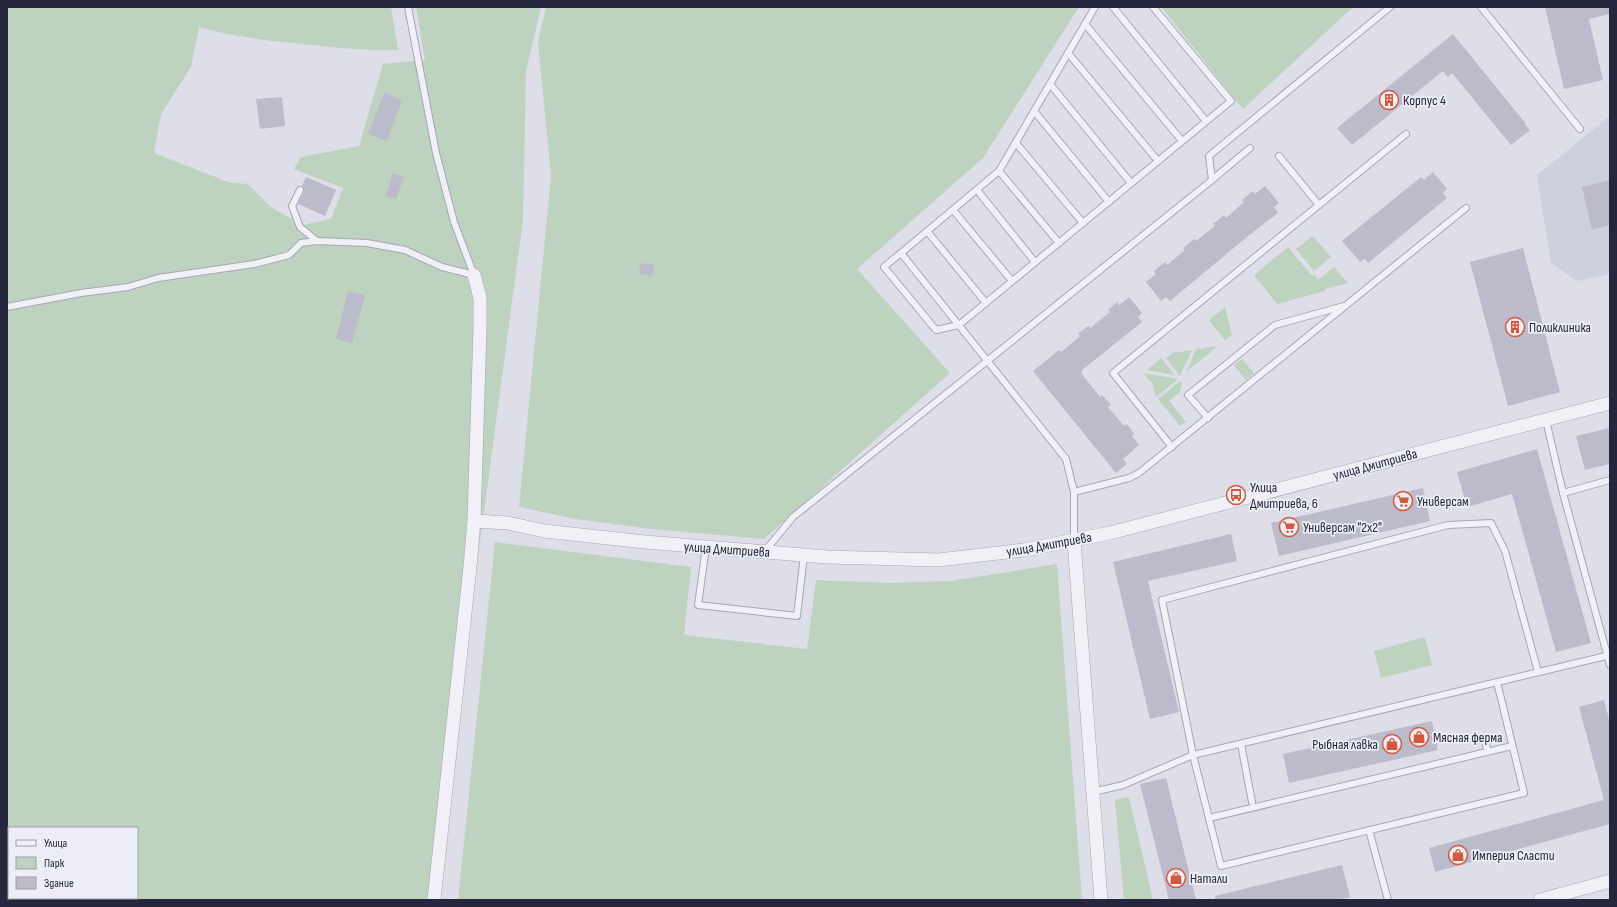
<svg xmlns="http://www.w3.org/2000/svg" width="1617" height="907" viewBox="0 0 1617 907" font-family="'Sofia Sans Condensed',sans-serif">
<rect width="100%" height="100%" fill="#dddee8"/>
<polygon fill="#cfd0dd" points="1610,116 1610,274 1577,281 1551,263 1537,175"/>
<g fill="#bed2c0" fill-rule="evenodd">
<path d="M 7,7 L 391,7 L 398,50 C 369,51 341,48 312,45 C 274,41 236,38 199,27 L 191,67 L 161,114 L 154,153 L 231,183 L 248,184 L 272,208 L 303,225 L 331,219 L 343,188 L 294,169 L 301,157 L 359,146 L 383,64 L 425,60 L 416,7 L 541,7 L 526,71 L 523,220 L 432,900 L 7,900 ZM 9,828 L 137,828 L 137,898 L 9,898 Z"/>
<polygon points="546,7 1079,7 983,158 857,269 950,373 764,539 652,529 575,519 519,507 551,176 538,42"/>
<polygon points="1161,7 1353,7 1243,109"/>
<polygon points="1313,236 1331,257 1314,271 1296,249"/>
<polygon points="1288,247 1312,276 1314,274 1318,280 1334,267 1348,283 1325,289 1325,291 1277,304 1254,275"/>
<polygon points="1225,307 1232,335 1225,340 1210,322 1210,319"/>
<polygon points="1218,346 1186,372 1196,349"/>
<polygon points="1192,350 1180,376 1166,358 1173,353"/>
<polygon points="1161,358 1175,375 1147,370"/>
<polygon points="1242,359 1254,373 1246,380 1234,365"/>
<polygon points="1143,373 1178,379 1156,397 1152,383"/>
<polygon points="1180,381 1182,383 1180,392 1169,401 1186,422 1180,426 1158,399"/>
<polygon points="495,542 691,567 684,635 807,649 816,580 889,583 951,581 1057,564 1082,900 458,900"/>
<polygon points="1425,637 1432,665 1381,678 1374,651"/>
<polygon points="1129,797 1153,900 1124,900 1115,800"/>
</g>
<g fill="#bbbbcb">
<polygon points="1545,7 1610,7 1610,14 1589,19 1603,80 1564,89"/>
<polygon points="1453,34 1526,124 1525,125 1530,130 1511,145 1452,73 1448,77 1443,71 1352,145 1337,128"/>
<polygon points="384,93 402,100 387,141 368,134"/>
<polygon points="282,97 285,126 260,129 256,99"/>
<polygon points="1433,172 1447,189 1443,193 1447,198 1368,263 1365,259 1360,262 1342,241 1421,177 1424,180"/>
<polygon points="393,173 404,177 396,199 386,196"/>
<polygon points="306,177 336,190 325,216 298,204 304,192 302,186"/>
<polygon points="1610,180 1610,225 1592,230 1582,187"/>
<polygon points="1265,186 1279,203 1274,207 1278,213 1248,236 1170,301 1166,297 1161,301 1146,282 1156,274 1154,271 1165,262 1167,265 1185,250 1183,248 1194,239 1196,241 1215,226 1213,224 1224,215 1226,218 1244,202 1242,200 1253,191 1255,194"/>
<polygon points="1523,248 1560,392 1508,406 1470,262"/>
<polygon points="640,263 654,265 652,276 639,274"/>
<polygon points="348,291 365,295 352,343 336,339"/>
<polygon points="1129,297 1142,313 1138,317 1142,322 1082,370 1083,371 1081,373 1100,397 1102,395 1111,405 1108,407 1124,426 1127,424 1134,434 1132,436 1139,445 1123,459 1127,464 1116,473 1033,371 1059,350 1061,352 1080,336 1078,334 1088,326 1090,328 1110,312 1108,310 1117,302 1119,305"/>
<polygon points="1610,428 1610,464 1585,470 1576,436"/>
<polygon points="1537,449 1591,643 1556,652 1512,494 1467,507 1457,472"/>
<polygon points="1423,488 1430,521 1279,556 1271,523"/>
<polygon points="1231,534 1237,561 1148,581 1179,712 1150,719 1113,562"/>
<polygon points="1604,700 1610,723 1610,824 1435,872 1429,848 1604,800 1579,707"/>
<polygon points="1432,721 1438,750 1289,783 1283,754"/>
<polygon points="1166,778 1196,900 1169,900 1140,784"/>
<polygon points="1342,865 1350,897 1337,900 1215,900 1215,896"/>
</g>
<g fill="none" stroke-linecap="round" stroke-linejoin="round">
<g stroke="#a6a7b5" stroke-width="8">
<g id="service">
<polyline points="408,7 436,153 454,222 474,275"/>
<polyline points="1113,7 1206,121"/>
<polyline points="1481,7 1580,129"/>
<polyline points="1085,24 1182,141"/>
<polyline points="1068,53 1158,161"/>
<polyline points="1050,84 1131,183"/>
<polyline points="1034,111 1109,202"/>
<polyline points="1016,143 1083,223"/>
<polyline points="1279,156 1319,205"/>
<polyline points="999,171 1059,243"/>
<polyline points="1212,180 1250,148"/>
<polyline points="300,190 292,206 300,227 317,241"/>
<polyline points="977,190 1035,262"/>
<polyline points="953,210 1012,281"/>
<polyline points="927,231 986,303"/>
<polyline points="901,253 884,267 936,330 959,325 1231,101 1153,7"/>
<polyline points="7,307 81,293 128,287 158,278 254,264 289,255 301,243 317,241 367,243 405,250 442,267 474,275"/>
<polyline points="1208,418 1188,395 1275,325 1344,306"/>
<polyline points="1546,420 1563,493 1610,665"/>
<polyline points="1172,447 1113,373 1406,134"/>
<polyline points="1074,492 1129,478 1139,473 1466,208"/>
<polyline points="1563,493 1610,480"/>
<polyline points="1074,540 1074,492 1066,459 901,253 999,171 1095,7"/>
<polyline points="706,547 698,605 797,616 804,555"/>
<polyline points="764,552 793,517 1212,180 1209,156 1390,7"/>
<polyline points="1497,682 1524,793 1221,866 1193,755 1162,600 1448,525 1491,523 1505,551 1538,672"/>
<polyline points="1484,739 1488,751"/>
<polyline points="1241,744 1252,802"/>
<polyline points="1093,792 1123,785 1193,755 1610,655"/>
<polyline points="1209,818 1512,746"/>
<polyline points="1369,830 1388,900"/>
</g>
</g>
<g stroke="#a6a7b5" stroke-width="14">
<g id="minor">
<polyline points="474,521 508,523 544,531 645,542 827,557 938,560 1024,550 1110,533 1610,403"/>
<polyline points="1074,541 1101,900"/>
<polyline points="434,900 470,567 474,521 480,328 480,298 474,275"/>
<polyline points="1540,900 1610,881"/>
</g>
</g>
<use href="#service" stroke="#f0f0f6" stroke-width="6"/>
<use href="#minor" stroke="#f0f0f6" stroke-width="13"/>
</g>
<defs>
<g id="building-ring" transform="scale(1)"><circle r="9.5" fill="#edeef5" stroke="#d3593d" stroke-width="1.5"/><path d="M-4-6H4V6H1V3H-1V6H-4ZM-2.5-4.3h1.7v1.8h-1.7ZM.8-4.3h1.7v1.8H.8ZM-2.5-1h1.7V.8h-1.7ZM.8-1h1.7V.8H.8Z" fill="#d3593d"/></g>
<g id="bus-ring" transform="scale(1)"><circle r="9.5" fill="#edeef5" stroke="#d3593d" stroke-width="1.5"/><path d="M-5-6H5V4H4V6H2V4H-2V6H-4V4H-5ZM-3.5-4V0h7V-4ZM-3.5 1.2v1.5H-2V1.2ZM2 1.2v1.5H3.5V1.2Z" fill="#d3593d"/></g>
<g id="supermarket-ring" transform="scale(1)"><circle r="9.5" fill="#edeef5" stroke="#d3593d" stroke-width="1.5"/><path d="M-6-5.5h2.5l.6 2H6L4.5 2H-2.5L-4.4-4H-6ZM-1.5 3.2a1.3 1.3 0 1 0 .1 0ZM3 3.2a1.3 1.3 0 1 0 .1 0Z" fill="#d3593d"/></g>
<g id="shop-ring" transform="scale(1)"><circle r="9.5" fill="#edeef5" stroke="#d3593d" stroke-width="1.5"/><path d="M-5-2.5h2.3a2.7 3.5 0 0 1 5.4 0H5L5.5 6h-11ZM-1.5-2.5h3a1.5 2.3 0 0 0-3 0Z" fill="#d3593d"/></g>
</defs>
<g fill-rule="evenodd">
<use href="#building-ring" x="1389" y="100"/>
<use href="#building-ring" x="1515" y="327"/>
<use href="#bus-ring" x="1236" y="495"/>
<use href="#supermarket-ring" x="1403" y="501"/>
<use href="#supermarket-ring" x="1289" y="527"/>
<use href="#shop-ring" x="1419" y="737"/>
<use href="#shop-ring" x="1392" y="744"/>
<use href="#shop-ring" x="1458" y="855"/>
<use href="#shop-ring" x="1176" y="878"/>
</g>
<g text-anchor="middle" stroke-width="3.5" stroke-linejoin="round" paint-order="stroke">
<g font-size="14" fill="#26273f" stroke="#edeef5" text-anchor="start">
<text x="1403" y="105">Корпус 4</text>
<text x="1529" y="332">Поликлиника</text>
<text x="1250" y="492">Улица<tspan x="1250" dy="16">Дмитриева, 6</tspan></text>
<text x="1417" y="506">Универсам</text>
<text x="1303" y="532">Универсам "2x2"</text>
<text x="1433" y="742">Мясная ферма</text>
<text x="1378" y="749" text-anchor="end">Рыбная лавка</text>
<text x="1472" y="860">Империя Сласти</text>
<text x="1190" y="883">Натали</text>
</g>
<g font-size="14" fill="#26273f" stroke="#edeef5">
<text transform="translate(1375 464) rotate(-15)" y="5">улица Дмитриева</text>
<text transform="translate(1049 544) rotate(-10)" y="5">улица Дмитриева</text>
<text transform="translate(727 549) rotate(4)" y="5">улица Дмитриева</text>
</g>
</g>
<rect width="1617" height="907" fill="none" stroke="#26273f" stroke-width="16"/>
<rect x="8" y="827" width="130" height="72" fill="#edeef5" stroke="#9d9eac"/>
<rect x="16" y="840" width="20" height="6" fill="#f0f0f6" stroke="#9d9eac"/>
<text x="44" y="847" font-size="12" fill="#26273f">Улица</text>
<rect x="16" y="857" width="20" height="12" fill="#bed2c0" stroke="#9d9eac"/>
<text x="44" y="867" font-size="12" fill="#26273f">Парк</text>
<rect x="16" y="877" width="20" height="12" fill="#bbbbcb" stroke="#9d9eac"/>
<text x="44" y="887" font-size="12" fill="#26273f">Здание</text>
</svg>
